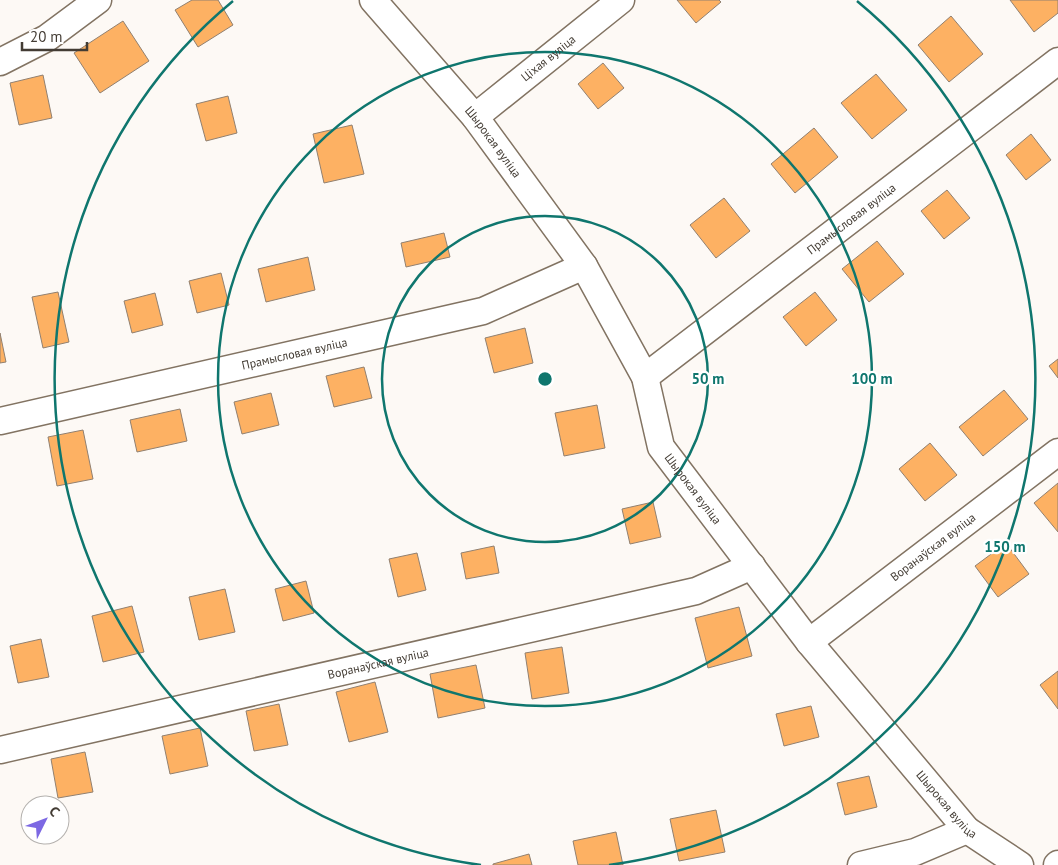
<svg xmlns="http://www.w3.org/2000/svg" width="1058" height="865" viewBox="0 0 1058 865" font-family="'PT Sans',sans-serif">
<rect width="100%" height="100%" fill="#fdf9f5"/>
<g fill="#fdb163" stroke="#918070">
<polygon points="192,0 218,0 233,25 198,47 175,10"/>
<polygon points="677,0 719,0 721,2 696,23"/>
<polygon points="1010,0 1058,0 1058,13 1034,32"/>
<polygon points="951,16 983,54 949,82 918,45"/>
<polygon points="123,21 149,61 100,93 74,53"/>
<polygon points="603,63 624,88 598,109 578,84"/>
<polygon points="876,74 907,110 872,139 841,103"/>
<polygon points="43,75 52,118 19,125 10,83"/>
<polygon points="228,96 237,133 206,141 196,104"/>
<polygon points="352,125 364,174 324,183 313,134"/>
<polygon points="814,128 838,157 795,193 771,164"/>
<polygon points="1031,134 1051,160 1026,180 1006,155"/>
<polygon points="947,190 970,218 944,239 921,211"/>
<polygon points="724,198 750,231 716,258 690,225"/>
<polygon points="444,233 450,257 406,267 401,243"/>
<polygon points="877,241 904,274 869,302 842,269"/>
<polygon points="308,257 315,290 266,302 258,269"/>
<polygon points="221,273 229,305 197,313 189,281"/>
<polygon points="58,292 69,342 43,348 32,297"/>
<polygon points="815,292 837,320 806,346 783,317"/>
<polygon points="155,293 163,325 132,333 124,301"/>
<polygon points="525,328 533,363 494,373 485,338"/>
<polygon points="0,333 6,362 0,363"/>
<polygon points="1058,359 1058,378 1049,366"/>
<polygon points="364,367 372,398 334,407 326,376"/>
<polygon points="1004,390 1028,419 983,456 959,427"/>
<polygon points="271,393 279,425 242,434 234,402"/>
<polygon points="597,405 605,448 564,456 555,413"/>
<polygon points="180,409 187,441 137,452 130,420"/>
<polygon points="83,430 93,479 57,486 48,437"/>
<polygon points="930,443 957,475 925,501 899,469"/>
<polygon points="1058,483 1058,532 1034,503"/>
<polygon points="653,502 661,537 630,544 622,509"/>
<polygon points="1006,543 1029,574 998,597 975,566"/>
<polygon points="494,546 499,573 466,579 461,553"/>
<polygon points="417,553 426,590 398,597 389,559"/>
<polygon points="306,581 314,613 283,621 275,589"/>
<polygon points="225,589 235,632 199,640 189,597"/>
<polygon points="132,606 144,652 103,662 92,616"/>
<polygon points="739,607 752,656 708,668 695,618"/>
<polygon points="41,639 49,677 18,683 10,646"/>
<polygon points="562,647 569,693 532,699 525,653"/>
<polygon points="476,665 485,708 438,718 430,674"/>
<polygon points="1058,671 1058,709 1040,685"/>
<polygon points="375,682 388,732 349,742 336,692"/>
<polygon points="279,704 288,745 254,751 246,711"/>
<polygon points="811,706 819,737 784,746 776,714"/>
<polygon points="200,728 208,766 170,774 162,736"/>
<polygon points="85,752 93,792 58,798 51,759"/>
<polygon points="869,776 877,807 845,815 837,783"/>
<polygon points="716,810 725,852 679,861 670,819"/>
<polygon points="616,832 623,865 578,865 573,841"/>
<polygon points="529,854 532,865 493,865 493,864"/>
</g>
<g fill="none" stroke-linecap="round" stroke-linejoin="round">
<g stroke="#827362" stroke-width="29">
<g id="street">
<path id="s1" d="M 373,0 L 475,117 L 584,266 L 645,377 L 661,447 L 809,642 L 967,830 L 1020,865"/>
<polyline points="0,62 47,38 98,0"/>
<path id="s2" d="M 475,117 L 621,0"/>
<path id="s3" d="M 645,377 L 1058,61"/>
<path id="s4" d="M 0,421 L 483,311 L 584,266"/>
<path id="s5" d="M 809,642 L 1058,452"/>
<path id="s6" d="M 0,750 L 696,591 L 752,566"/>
<polyline points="861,865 915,852 967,830"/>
<polyline points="1057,865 1058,864"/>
</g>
</g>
<use href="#street" stroke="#fff" stroke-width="26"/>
</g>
<g fill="none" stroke="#0f766e" stroke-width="2.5">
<circle cx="545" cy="379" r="163"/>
<circle cx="545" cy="379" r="327"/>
<path d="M481 865A490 490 0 0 1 233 1M857 1A490 490 0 0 1 609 865"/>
</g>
<g text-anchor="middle" stroke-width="4.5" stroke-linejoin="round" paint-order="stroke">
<g font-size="12" fill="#433c34" stroke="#fff">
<text dy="4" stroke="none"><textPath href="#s2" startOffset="94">Ціхая вуліца</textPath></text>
<text dy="4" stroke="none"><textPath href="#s1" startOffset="186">Шырокая вуліца</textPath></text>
<text dy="4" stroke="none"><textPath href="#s3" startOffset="260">Прамысловая вуліца</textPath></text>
<text dy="4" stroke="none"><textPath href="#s4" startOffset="302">Прамысловая вуліца</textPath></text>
<text dy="4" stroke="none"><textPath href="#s1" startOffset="591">Шырокая вуліца</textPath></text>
<text dy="4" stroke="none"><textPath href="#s5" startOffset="156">Воранаўская вуліца</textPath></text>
<text dy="4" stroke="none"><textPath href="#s6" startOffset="388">Воранаўская вуліца</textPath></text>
<text dy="4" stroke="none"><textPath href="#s1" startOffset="996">Шырокая вуліца</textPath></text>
</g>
</g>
<circle cx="545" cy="379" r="8" fill="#0f766e" stroke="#fff" stroke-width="2.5"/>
<g font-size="15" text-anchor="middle" font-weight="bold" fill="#0f766e" stroke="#fff" stroke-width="4.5" stroke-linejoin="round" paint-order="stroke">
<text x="708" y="384">50 m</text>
<text x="872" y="384">100 m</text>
<text x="1005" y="552">150 m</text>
</g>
<g transform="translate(45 820) rotate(48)"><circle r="24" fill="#ffffff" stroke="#b4b1ae"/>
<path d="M0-4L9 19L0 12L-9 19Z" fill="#7c68e3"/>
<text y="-8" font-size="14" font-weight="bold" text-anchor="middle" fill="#433c34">С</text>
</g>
<path d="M22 42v8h65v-8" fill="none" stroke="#433c34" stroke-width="2.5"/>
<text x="30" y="42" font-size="15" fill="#433c34" stroke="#ffffff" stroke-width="4" paint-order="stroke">20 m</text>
</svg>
